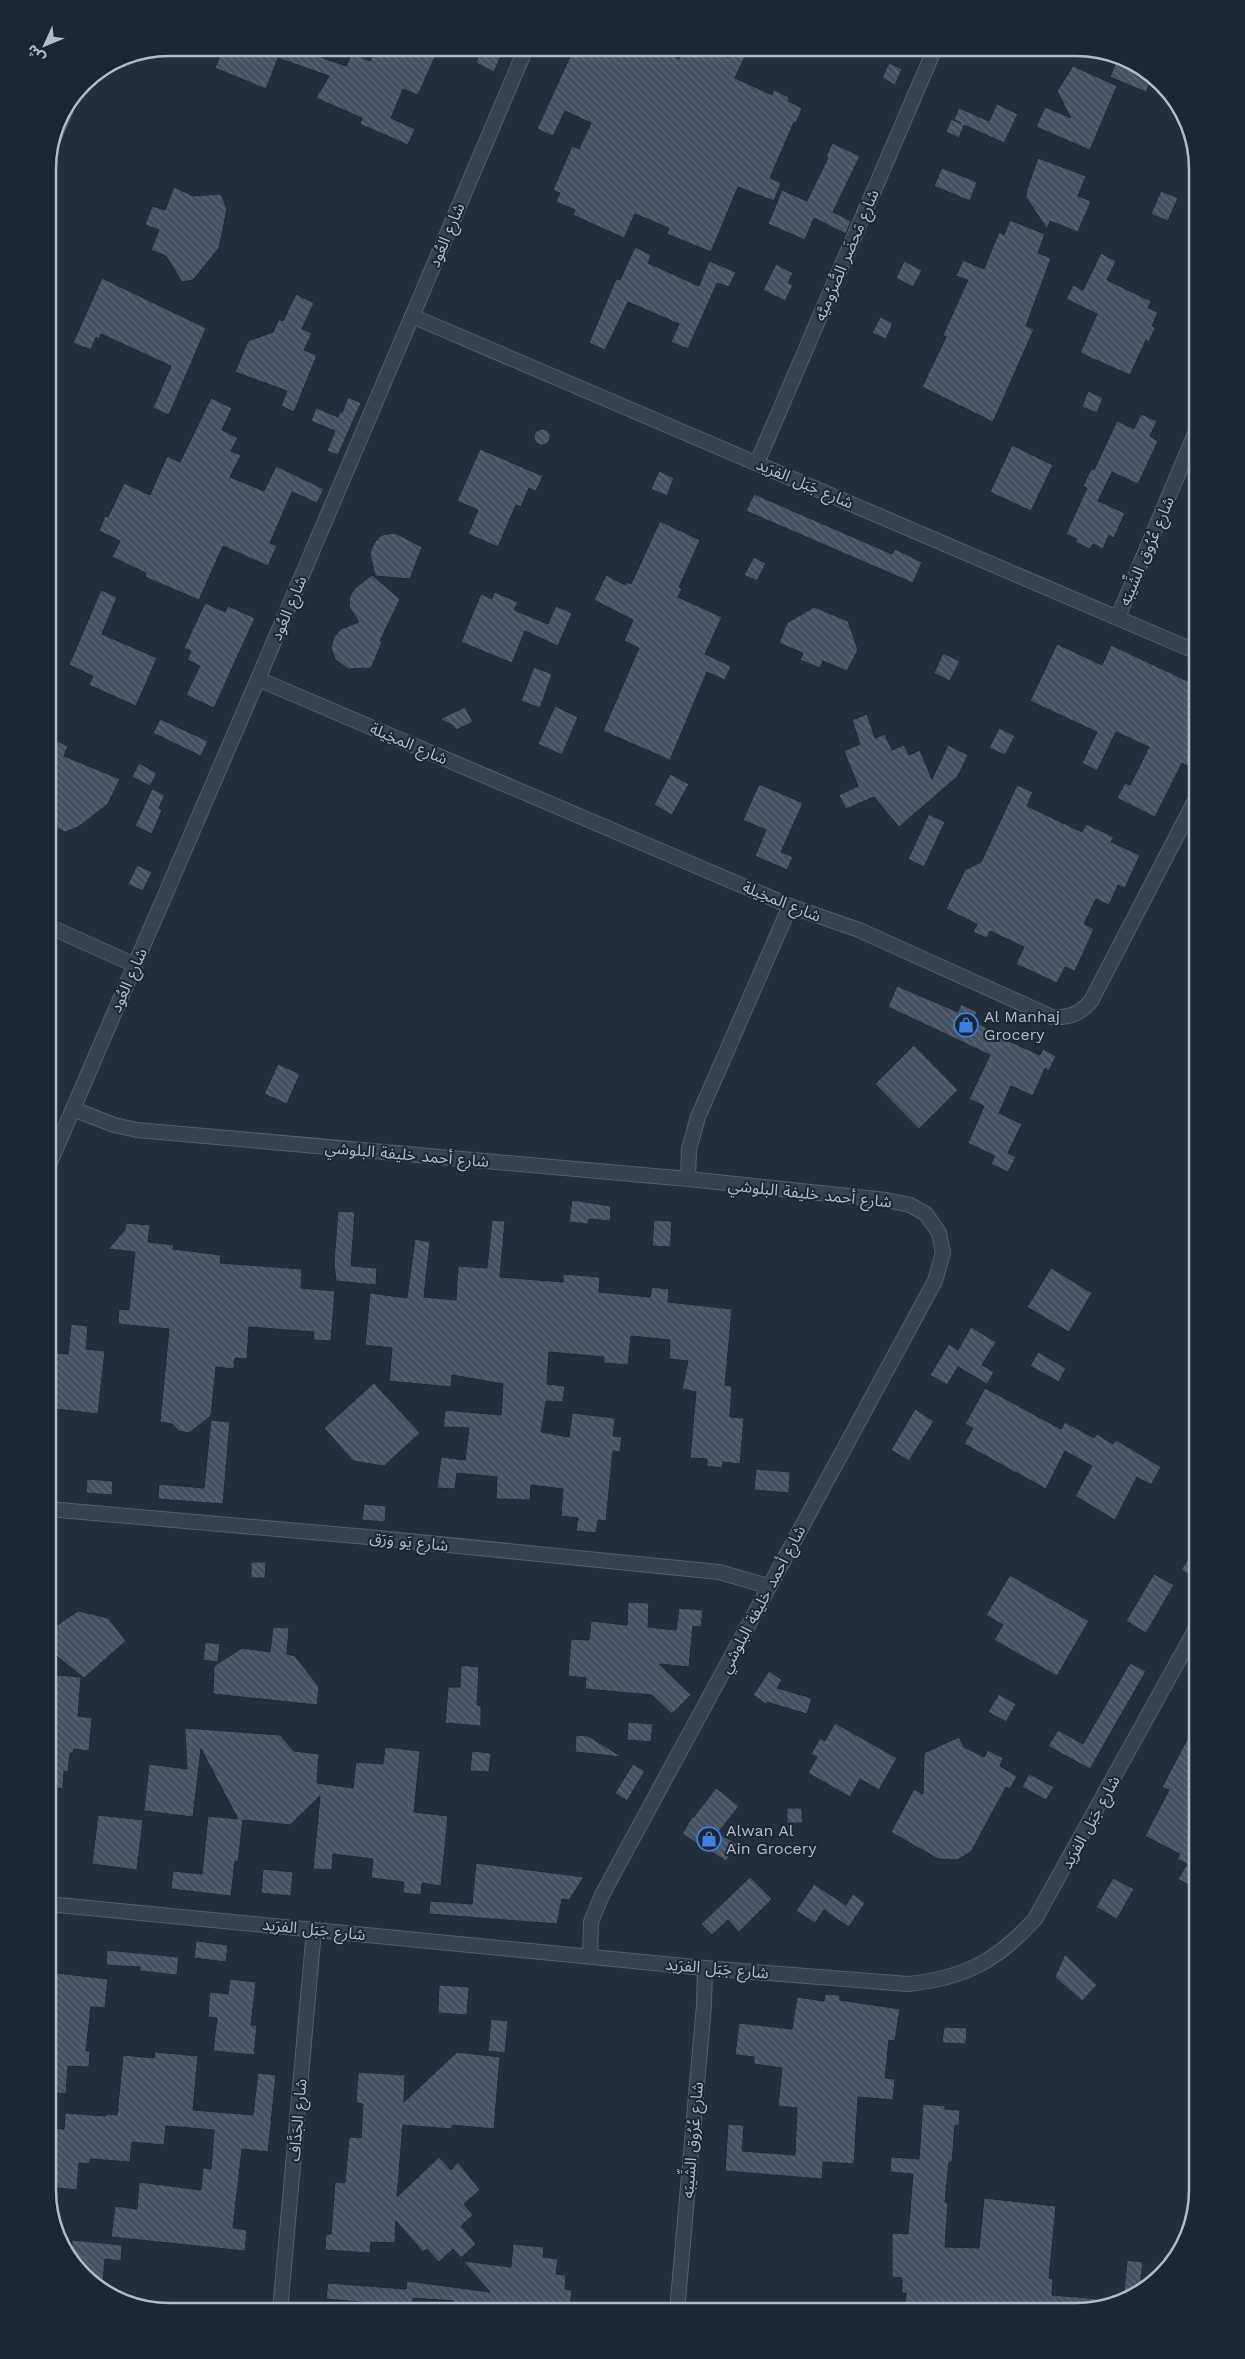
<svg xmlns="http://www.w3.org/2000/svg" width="1245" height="2359" viewBox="0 0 1245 2359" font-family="'Work Sans','Noto Sans Arabic',sans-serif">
<defs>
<pattern id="building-back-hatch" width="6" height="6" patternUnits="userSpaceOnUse" patternTransform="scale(1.25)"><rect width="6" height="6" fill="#455162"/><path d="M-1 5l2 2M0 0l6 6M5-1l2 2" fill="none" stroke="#5d6877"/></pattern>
</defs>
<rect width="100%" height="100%" fill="#242f3e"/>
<g fill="url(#building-back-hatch)" stroke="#1f2835">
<polygon points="223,48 295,48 346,66 352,53 370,61 376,48 439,48 418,95 403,89 391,118 415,129 408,145 360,124 362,118 316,98 329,76 278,58 266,89 215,68"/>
<polygon points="482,48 502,54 494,72 476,63"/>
<polygon points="574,48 639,48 650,52 654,48 679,59 684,48 704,48 728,58 734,48 749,48 735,78 772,95 774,90 789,97 788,101 802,108 796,123 794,122 770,178 781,183 774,201 738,187 711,252 667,234 669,228 635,214 624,238 573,215 575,210 556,202 560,193 553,190 572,146 579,149 591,123 565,111 553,136 537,129"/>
<polygon points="889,63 902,69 895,85 882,78"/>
<polygon points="1115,64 1152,79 1146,92 1110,77"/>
<polygon points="1073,66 1117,86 1090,150 1036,127 1045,107 1071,118 1057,91"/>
<polygon points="997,104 1018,114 1004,143 964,125 959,138 946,132 951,119 961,123 954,120 959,108 989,121"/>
<polygon points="832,143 860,156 833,212 851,221 846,234 814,218 805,240 768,224 782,190 807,201 828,158 826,157"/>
<polygon points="1038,158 1086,176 1078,196 1091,201 1078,232 1050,221 1047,229 1026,197 1027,189"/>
<polygon points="942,168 977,182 970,201 934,186"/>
<polygon points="174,187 193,196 221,194 227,209 219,248 193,280 182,282 166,256 151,250 159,230 145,225 152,206 165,210"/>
<polygon points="1161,191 1178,198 1168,221 1151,214"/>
<polygon points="1010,220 1045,234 1038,253 1051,258 1026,326 1034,329 993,422 922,387 946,337 943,335 968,280 956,276 963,260 984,269 999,232 1004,235"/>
<polygon points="635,247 651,255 648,263 699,286 709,261 736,272 729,287 717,283 688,349 671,342 679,324 628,302 605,350 589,343 616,279 620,280"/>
<polygon points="1101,253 1116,261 1107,280 1151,301 1148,308 1158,312 1152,326 1155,328 1149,342 1146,340 1130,375 1080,353 1097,314 1066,299 1073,285 1083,290"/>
<polygon points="904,261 922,270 913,287 896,278"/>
<polygon points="776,264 793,273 788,283 793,285 785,301 763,290"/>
<polygon points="102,278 206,328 169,415 153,408 171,366 101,334 99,339 96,337 91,350 73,343"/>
<polygon points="296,294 314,303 302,329 312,333 304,350 317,355 294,412 281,406 287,391 235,372 248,341 273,332 279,319 283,321"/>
<polygon points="880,317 893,323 886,339 872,333"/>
<polygon points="1088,391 1103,398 1097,413 1082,407"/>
<polygon points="348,397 361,403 338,455 327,451 335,431 311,421 316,408 338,417 340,412 342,413"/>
<polygon points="211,398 232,408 222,430 238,438 231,451 241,455 230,477 264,491 276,466 324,489 317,503 292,492 270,543 277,546 268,566 223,546 199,600 145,577 146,573 112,557 120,541 99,531 105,516 108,517 124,483 150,495 167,456 180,462"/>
<polygon points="1141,414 1157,421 1150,436 1158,441 1138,484 1112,472 1098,501 1125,513 1114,538 1109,535 1103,549 1093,544 1090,549 1075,542 1077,539 1066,534 1087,488 1083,486 1091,469 1094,470 1117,421 1134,429"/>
<circle cx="542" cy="437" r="8"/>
<polygon points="1012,445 1053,465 1031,511 990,492"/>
<polygon points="480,449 543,476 536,491 529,488 521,507 516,505 498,547 468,534 478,510 457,501"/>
<polygon points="659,471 674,478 667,496 651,489"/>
<polygon points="754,494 892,554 895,549 922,562 913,583 746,511"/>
<polygon points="660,521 700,540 679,587 682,589 678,597 722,617 705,654 731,666 725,680 707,672 670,760 603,731 639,648 624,641 633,620 594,600 606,575 625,585 626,582 631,584"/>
<polygon points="395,533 422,547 410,579 375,576 370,553 374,543 382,535"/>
<polygon points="754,557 766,563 757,581 744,575"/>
<polygon points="372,575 400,599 380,641 382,642 371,668 348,669 335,659 331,648 334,637 341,629 359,622 349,607 350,596 355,588"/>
<polygon points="101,590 117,597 102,634 157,658 136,706 89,685 93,676 69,665"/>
<polygon points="494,592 518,602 514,610 548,624 556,606 572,613 558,646 525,631 512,663 461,642 481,594 492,599"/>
<polygon points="205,603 225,612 228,606 255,618 214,708 186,695 200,666 187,660 191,651 184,648"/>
<polygon points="814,607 848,621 858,650 847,671 823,661 820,668 800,660 803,653 779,643 787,623"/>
<polygon points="1057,644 1102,665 1111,645 1198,686 1198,772 1182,763 1155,817 1117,798 1125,783 1130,785 1149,747 1116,732 1097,771 1082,763 1097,732 1030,701"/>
<polygon points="943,653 960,661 950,681 934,673"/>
<polygon points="534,667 552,674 540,708 521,701"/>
<polygon points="555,706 578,717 562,755 538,744"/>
<polygon points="465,707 473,722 456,730 454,726 440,719"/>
<polygon points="867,714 875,738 885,734 892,750 904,745 909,755 920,750 932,779 948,745 968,755 958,776 899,827 874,797 846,809 839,795 858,786 844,751 860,744 852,720"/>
<polygon points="160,719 208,741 201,756 153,733"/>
<polygon points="999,728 1015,736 1005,755 989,748"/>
<polygon points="48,737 68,746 64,756 120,779 108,804 78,827 65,832 48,824 52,814 48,811"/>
<polygon points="139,763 157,773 150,786 132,777"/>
<polygon points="670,774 689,784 672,815 654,805"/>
<polygon points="759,784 803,803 781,852 793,857 787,870 755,856 766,830 743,820"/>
<polygon points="1017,785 1033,792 1027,806 1082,832 1086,824 1114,837 1111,842 1140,855 1125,888 1118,885 1109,905 1096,899 1084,924 1094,929 1075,971 1065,967 1057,983 1016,964 1024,947 990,931 987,938 973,932 977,924 946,909 965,870 981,862"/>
<polygon points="152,789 165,795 159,808 162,810 152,834 135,826"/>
<polygon points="929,814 945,822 924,867 908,859"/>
<polygon points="137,865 152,872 143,891 128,884"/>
<polygon points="897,986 958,1012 961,1004 977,1012 973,1021 987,1028 986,1031 1040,1055 1043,1049 1056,1056 1049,1071 1045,1068 1033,1096 1011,1086 999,1113 1022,1124 1008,1153 1016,1157 1008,1172 991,1164 995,1156 968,1143 984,1106 969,1099 990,1055 888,1007"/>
<polygon points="914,1045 958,1090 919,1129 875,1084"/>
<polygon points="278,1064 300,1074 287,1104 264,1094"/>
<polygon points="572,1200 611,1206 610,1221 589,1219 588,1224 569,1222"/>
<polygon points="338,1211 355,1212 351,1266 377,1268 376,1285 336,1281 334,1263"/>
<polygon points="492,1220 505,1221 500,1277 563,1282 563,1274 600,1277 599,1292 650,1297 652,1287 669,1289 668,1302 732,1309 725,1385 732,1386 730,1417 744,1418 740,1464 723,1462 722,1468 707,1466 707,1459 690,1458 696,1392 682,1389 688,1361 669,1359 670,1340 631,1336 628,1365 604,1363 604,1357 549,1352 547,1384 565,1386 563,1402 546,1401 541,1432 569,1437 572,1413 615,1418 613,1436 622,1437 620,1452 613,1451 606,1521 598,1520 596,1533 576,1531 578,1518 561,1516 563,1489 531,1485 530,1500 496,1499 497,1477 457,1473 455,1489 437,1488 441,1457 465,1460 469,1428 443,1427 445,1410 501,1415 503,1384 452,1375 451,1387 389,1381 392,1348 365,1345 370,1293 407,1298 415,1239 430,1242 424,1297 456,1300 458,1266 487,1268"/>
<polygon points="654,1220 672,1221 670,1247 652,1246"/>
<polygon points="126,1223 150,1225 148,1242 174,1245 173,1249 221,1255 220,1263 302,1269 301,1288 335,1291 331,1341 313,1340 314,1332 249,1327 247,1359 235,1358 234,1369 216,1367 211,1416 189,1433 179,1431 172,1424 160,1422 169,1329 118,1324 119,1309 129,1310 135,1252 108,1249 125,1230"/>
<polygon points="1051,1268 1092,1293 1069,1332 1027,1307"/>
<polygon points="71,1324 88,1326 86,1349 105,1351 98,1414 48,1408 48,1352 68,1354"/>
<polygon points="971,1327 996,1342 982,1365 994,1372 987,1384 958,1367 947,1385 930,1375 949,1344 958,1350"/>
<polygon points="1038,1352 1066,1368 1059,1382 1030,1366"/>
<polygon points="374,1383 420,1433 384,1466 353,1461 324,1428"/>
<polygon points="985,1388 1061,1429 1065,1422 1094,1438 1097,1434 1113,1444 1116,1440 1161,1467 1151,1485 1137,1477 1115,1520 1075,1496 1092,1466 1065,1451 1046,1489 964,1444 973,1428 965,1424"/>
<polygon points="915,1409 934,1421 909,1461 891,1450"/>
<polygon points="211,1420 230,1422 223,1504 158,1499 159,1484 204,1488"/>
<polygon points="756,1469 790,1472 789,1493 754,1490"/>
<polygon points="87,1479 113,1481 112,1495 86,1493"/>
<polygon points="364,1504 386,1506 385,1522 362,1520"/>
<polygon points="1198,1544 1198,1580 1181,1570"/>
<polygon points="251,1562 266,1562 265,1578 251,1578"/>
<polygon points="1154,1574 1174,1585 1146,1633 1126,1621"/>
<polygon points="1010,1575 1089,1621 1057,1676 994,1640 1003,1625 986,1615"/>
<polygon points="628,1602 649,1603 648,1627 676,1630 679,1608 703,1610 701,1627 693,1626 689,1667 659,1664 691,1695 672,1714 652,1695 585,1689 586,1678 568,1676 571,1639 589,1640 591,1621 627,1625"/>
<polygon points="78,1611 108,1618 126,1641 84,1678 49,1650 56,1626"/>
<polygon points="273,1627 289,1628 287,1654 295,1656 319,1687 317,1705 213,1694 214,1666 242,1648 270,1652"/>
<polygon points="205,1642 220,1644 218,1662 203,1660"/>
<polygon points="1130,1663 1146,1671 1090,1769 1048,1746 1058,1730 1083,1744"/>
<polygon points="461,1665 479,1667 477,1705 481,1705 481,1726 445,1723 448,1687 460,1687"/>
<polygon points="769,1671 782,1680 777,1688 812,1698 807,1714 767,1702 766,1704 753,1695"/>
<polygon points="48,1674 81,1677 78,1716 92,1718 89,1751 74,1749 73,1753 70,1753 68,1772 64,1771 63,1789 48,1787"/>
<polygon points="999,1694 1016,1704 1006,1722 988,1712"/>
<polygon points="1198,1719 1198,1757 1193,1767 1198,1769 1198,1890 1178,1879 1187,1864 1177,1859 1180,1854 1145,1836 1169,1790 1162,1787"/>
<polygon points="628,1722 653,1724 651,1742 627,1740"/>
<polygon points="835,1723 897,1758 879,1790 860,1779 850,1797 808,1773 817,1757 811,1754 820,1738 825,1741"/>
<polygon points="185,1728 280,1735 294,1751 319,1754 317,1783 353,1788 356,1762 383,1764 385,1747 420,1751 414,1812 448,1816 441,1886 422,1883 421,1895 403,1893 404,1882 371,1878 373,1859 333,1854 332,1870 313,1869 320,1796 290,1825 243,1820 238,1862 235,1861 231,1896 171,1889 173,1871 202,1874 208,1816 238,1819 201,1749 193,1817 144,1811 149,1764 187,1769"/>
<polygon points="576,1735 588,1736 622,1757 575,1752"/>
<polygon points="959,1737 964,1747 984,1757 988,1750 1003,1758 1000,1766 1017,1776 1010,1789 1006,1787 971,1852 957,1860 938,1859 891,1832 914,1789 923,1794 924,1753"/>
<polygon points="472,1751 491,1753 489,1772 470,1771"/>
<polygon points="633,1764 645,1771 627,1801 615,1793"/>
<polygon points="1029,1774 1054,1787 1046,1800 1022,1787"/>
<polygon points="716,1788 739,1806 718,1833 737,1844 726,1861 682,1834 692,1817 693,1818"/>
<polygon points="787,1808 802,1808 803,1823 787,1823"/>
<polygon points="98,1815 143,1820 137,1870 92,1864"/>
<polygon points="476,1863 584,1877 569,1900 562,1899 557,1924 429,1914 430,1901 472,1904"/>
<polygon points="263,1869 293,1872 291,1896 261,1893"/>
<polygon points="750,1877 772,1899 739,1932 728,1920 712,1935 701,1924"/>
<polygon points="1113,1878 1134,1889 1117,1919 1096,1907"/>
<polygon points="814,1884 846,1905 853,1894 865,1903 849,1927 824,1910 815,1923 796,1911"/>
<polygon points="196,1941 228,1945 226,1962 194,1958"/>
<polygon points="107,1950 179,1957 177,1975 140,1971 140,1967 106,1965"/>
<polygon points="1065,1954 1097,1985 1082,2001 1055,1977"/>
<polygon points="48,1972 108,1979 105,2008 91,2007 86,2051 90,2051 89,2067 68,2066 66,2094 48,2092"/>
<polygon points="230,1979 256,1982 251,2025 257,2025 254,2055 213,2051 217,2018 208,2017 210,1992 228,1994"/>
<polygon points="439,1985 469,1987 467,2015 438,2013"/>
<polygon points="825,1994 840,1995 840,2000 900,2009 895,2041 889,2040 885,2078 895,2079 893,2100 858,2097 854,2164 823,2162 822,2179 725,2171 728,2124 744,2125 742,2151 795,2155 797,2108 778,2106 782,2068 754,2064 754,2057 735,2055 739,2023 792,2029 797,1997 824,2001"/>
<polygon points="491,2019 508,2021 505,2053 488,2051"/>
<polygon points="944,2027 967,2028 966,2044 942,2043"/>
<polygon points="155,2052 198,2056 193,2110 253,2115 258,2073 276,2075 268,2152 242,2149 233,2228 247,2230 245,2251 111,2237 115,2206 137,2209 139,2182 201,2190 203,2168 211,2169 214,2130 166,2126 164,2145 132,2142 130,2162 90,2159 90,2164 79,2163 77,2190 48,2187 48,2128 64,2129 65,2113 106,2116 107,2114 117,2115 123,2055 154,2058"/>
<polygon points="457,2052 500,2057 494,2129 452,2125 452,2129 403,2125 397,2197 439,2157 451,2170 458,2162 480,2190 464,2204 473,2215 461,2226 476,2244 461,2258 453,2249 439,2262 427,2249 423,2252 396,2221 395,2243 371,2242 370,2253 325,2250 326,2234 331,2234 335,2182 345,2183 349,2137 361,2138 363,2104 356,2103 358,2072 405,2075 404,2102"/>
<polygon points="923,2104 945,2106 945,2109 960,2110 959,2126 955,2125 952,2162 949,2162 945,2202 948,2203 945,2247 979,2248 984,2198 1056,2206 1049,2278 1053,2279 1052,2295 1111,2300 1111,2304 1076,2312 1031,2311 1031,2308 985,2303 983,2311 905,2307 906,2293 902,2293 902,2278 892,2277 892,2233 908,2234 913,2174 890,2172 891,2157 919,2159"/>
<polygon points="72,2240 122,2245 121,2261 105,2259 103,2281 93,2280 71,2254"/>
<polygon points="513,2244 544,2247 543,2257 558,2259 556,2274 566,2275 565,2289 572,2290 570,2309 552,2307 551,2311 453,2311 454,2301 413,2298 412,2311 361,2311 361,2302 326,2299 328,2283 406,2289 407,2281 490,2292 463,2261 511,2267"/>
<polygon points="1127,2260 1143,2262 1140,2288 1123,2301"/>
</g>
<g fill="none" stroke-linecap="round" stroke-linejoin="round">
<g stroke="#565f6c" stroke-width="16">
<g id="minor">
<polyline points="53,140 66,109"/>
<polyline points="412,316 1197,652"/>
<polyline points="757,463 935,48"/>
<polyline points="1118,617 1197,429"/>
<path d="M 258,679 L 790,906 L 859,930 L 1052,1017 C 1069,1018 1080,1014 1091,1001 L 1197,797"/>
<polyline points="48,926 135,965"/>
<polyline points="73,1109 114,1125 137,1130 688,1179 886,1200 910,1205 926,1214 939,1233 943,1253 935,1281 602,1895 591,1922 590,1955"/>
<polyline points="48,1167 258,679 526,48"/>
<polyline points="688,1179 689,1149 698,1117 790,906"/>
<polyline points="48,1509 368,1537 719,1572 768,1586"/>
<path d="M 48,1904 L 705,1968 L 908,1984 C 965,1978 997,1961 1035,1919 L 1197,1627"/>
<polyline points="280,2311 314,1930"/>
<polyline points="677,2311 704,2005 705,1968"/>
</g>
</g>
<use href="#minor" stroke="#38414e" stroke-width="14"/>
</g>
<defs>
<g id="shop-ring" transform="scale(1.25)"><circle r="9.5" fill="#1d2633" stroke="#3f7fe0" stroke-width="1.5"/><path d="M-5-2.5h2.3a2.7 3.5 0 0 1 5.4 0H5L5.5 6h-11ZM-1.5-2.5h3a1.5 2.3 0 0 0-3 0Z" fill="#3f7fe0"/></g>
</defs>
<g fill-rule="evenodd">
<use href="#shop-ring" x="966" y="1025"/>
<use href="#shop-ring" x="709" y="1839"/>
</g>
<g text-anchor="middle" stroke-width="4" stroke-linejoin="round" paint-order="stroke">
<g font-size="16" fill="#b4bcc9" stroke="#1d2633">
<text transform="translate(446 235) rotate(-67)" y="6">شارع العُود</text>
<text transform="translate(846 255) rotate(-67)" y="6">شارع مَحضَر الصُّرُوميَّه</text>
<text transform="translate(805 483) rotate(23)" y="6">شارع جَبَل الفرَيد</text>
<text transform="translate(1146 551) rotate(-67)" y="6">شارع عُرُوق الشِّيبَه</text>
<text transform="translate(288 608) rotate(-67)" y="6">شارع العُود</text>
<text transform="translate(409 743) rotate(23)" y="6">شارع المخِيلة</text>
<text transform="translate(782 901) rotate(22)" y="6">شارع المخِيلة</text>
<text transform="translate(128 980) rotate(-66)" y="6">شارع العُود</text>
<text transform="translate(407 1154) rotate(5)" y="6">شارع أحمد خليفة البلوشي</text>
<text transform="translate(810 1193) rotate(6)" y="6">شارع أحمد خليفة البلوشي</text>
<text transform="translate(409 1541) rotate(6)" y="6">شارع يَو وَرَق</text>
<text transform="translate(762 1599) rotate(-62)" y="6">شارع أحمد خليفة البلوشي</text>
<text transform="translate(1090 1822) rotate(-61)" y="6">شارع جَبَل الفرَيد</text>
<text transform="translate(314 1929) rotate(6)" y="6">شارع جَبَل الفرَيد</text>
<text transform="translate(717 1968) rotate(5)" y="6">شارع جَبَل الفرَيد</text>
<text transform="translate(297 2120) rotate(-85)" y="6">شارع الجَدَّاف</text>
<text transform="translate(692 2140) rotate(-85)" y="6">شارع عُرُوق الشِّيبَه</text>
</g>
<g font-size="16" fill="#b4bcc9" stroke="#1d2633" text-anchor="start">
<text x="984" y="1022">Al Manhaj<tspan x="984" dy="18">Grocery</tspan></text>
<text x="726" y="1836">Alwan Al<tspan x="726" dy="18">Ain Grocery</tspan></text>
</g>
</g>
<path d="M0 0H1245V2359H0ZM169 56H1076A113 113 0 0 1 1189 169V2190A113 113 0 0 1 1076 2303H169A113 113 0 0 1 56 2190V169A113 113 0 0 1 169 56Z" fill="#1d2633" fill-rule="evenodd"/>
<path fill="none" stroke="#b4bcc9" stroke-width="2.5" d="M169 56H1076A113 113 0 0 1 1189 169V2190A113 113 0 0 1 1076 2303H169A113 113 0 0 1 56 2190V169A113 113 0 0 1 169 56Z"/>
<g transform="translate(45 45) rotate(226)" stroke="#1d2633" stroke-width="4" paint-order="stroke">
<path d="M0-4L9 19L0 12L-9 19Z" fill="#b4bcc9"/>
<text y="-8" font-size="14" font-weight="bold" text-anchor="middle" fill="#b4bcc9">ش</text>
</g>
</svg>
